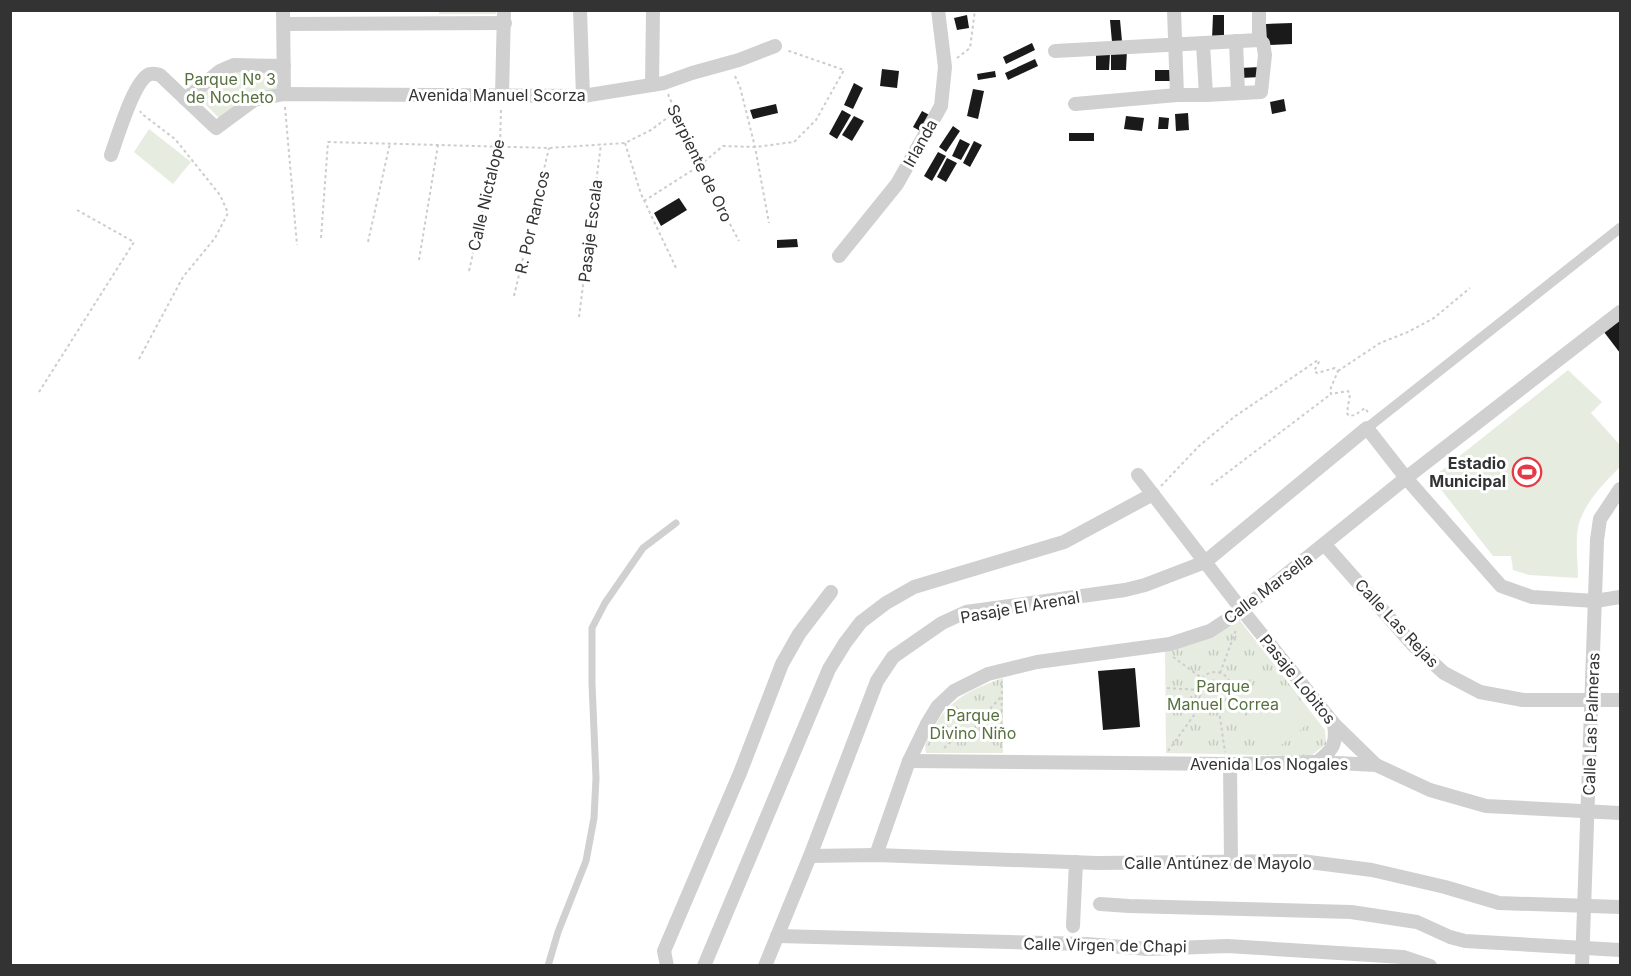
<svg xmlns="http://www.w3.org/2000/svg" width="1631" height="976" viewBox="0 0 1631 976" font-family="Inter,sans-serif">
<defs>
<pattern id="park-tufts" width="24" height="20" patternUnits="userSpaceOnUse" patternTransform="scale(1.5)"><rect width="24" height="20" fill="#e6ecdf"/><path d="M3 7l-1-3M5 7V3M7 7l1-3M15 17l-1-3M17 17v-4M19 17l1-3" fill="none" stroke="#c6cbc0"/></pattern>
</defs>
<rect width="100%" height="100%" fill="#fff"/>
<g fill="url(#park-tufts)">
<rect x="439" y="11" width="57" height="3"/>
<polygon points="233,70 275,70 277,88 245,97 219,118 197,96"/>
<path d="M 1238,618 L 1325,730 L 1326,744 L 1311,756 L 1166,753 L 1165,651 C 1196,644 1213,639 1238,618 Z"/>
<path d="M 1003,678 L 1003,753 L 926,753 C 924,746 927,741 930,735 C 946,700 970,690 1003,678 Z"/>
</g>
<g fill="#e6ecdf">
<polygon points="149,129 191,162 173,184 134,152"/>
<path d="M 1568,370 L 1602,402 L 1591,413 L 1620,445 L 1620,467 C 1605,482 1588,499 1580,520 C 1574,537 1578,560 1578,578 L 1529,575 L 1513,570 L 1511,556 L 1493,556 L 1432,478 Z"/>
<polygon points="1268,677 1305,726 1275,750 1238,701"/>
</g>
<g fill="#1a1a1a">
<polygon points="967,15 969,28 957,30 954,18"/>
<polygon points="1213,15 1224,15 1224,39 1212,39"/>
<polygon points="1110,20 1120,20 1122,41 1112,42"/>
<polygon points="1292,23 1292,44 1267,45 1266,24"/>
<polygon points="1032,43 1035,50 1006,64 1003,57"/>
<polygon points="1111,50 1127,50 1126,70 1111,70"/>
<polygon points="1096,54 1110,54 1109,70 1096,70"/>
<polygon points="1035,59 1038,66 1008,80 1005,73"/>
<polygon points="1260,67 1261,77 1240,78 1240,68"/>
<polygon points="882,69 899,71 897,88 880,86"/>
<rect x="1155" y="70" width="20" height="11"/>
<polygon points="995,71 996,77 978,80 977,74"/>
<polygon points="854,83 863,88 853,109 844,105"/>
<polygon points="973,89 984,91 978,119 967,116"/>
<polygon points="1284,99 1286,111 1272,114 1270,102"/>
<polygon points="776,104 778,113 753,119 750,110"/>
<polygon points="842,110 851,115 837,139 829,134"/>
<polygon points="922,111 933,117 924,133 913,127"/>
<polygon points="1188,113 1189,130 1176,131 1175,114"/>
<polygon points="854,116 864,121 852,141 842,135"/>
<polygon points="1126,116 1144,118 1142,131 1124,129"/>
<polygon points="1159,117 1169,118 1168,129 1158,129"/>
<polygon points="953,126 960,131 946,152 939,147"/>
<rect x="1069" y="133" width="25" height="8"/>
<polygon points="960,139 970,144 961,160 952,156"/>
<polygon points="974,141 982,145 970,167 963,163"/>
<polygon points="938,152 946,156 932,181 924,176"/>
<polygon points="947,158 957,163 946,182 937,177"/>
<polygon points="679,198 687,210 661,226 654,213"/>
<polygon points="797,239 798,247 777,248 777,240"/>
<polygon points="1620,319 1620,353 1604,332"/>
<polygon points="1135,668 1140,727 1103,730 1098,671"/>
</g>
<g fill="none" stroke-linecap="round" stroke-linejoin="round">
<g stroke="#cdcdcd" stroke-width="2" stroke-dasharray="3 3" stroke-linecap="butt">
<polyline points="957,58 970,48 975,10"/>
<polyline points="735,76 740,87 755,147 769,223"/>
<polyline points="668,94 699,166 739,241"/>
<polyline points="285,107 297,245"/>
<polyline points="625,143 641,194 677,270"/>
<polyline points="644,201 699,166 723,146 755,147 794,142 816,120 844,70 786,50"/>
<polyline points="321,238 328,142 549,148 625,143 651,130 675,112"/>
<polyline points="368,242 390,143"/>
<polyline points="419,260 438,145"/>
<polyline points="469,271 491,173 500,146 501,108"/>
<polyline points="514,296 549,148"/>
<polyline points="579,317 601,144"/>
<polyline points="139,359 183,277 215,238 228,213 220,195 175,139 142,114 140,111"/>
<polyline points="1338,371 1380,343 1408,332 1434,318 1470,288"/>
<polyline points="39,392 134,242 77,210"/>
<polyline points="1211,485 1331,394"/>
<polyline points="1161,486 1199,446 1234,417 1318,360 1319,362 1314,371 1317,373 1335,368 1338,371 1330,390 1331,394 1348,391 1350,394 1347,413 1349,416 1355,415 1365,408 1369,414"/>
<polyline points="1173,657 1202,678"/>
<circle cx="1215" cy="688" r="16"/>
<polyline points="1220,673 1236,630"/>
<polyline points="1167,688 1199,690"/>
<polyline points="1218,704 1225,752"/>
<polyline points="956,707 964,717"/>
<polygon points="986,713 986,729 962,732 964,717"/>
<polyline points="986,713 1001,697"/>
<polyline points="944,748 962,732"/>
<polyline points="1001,748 1002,685"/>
<polyline points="1168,751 1205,700"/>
</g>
<polyline stroke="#d0d0d0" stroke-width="7" points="548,966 558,932 586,861 594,818 596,778 592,683 592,628 605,603 643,548 676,523"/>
<polyline stroke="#d0d0d0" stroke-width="10" points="1367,428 1620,228"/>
<g stroke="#d0d0d0" stroke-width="14">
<polyline points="283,10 284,94"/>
<polyline points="580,10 583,96"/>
<polyline points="1174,10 1177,95"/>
<polyline points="284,24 505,23"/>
<polyline points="1236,41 1238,93"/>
<polyline points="1203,44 1206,95"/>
<polyline points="1055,51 1259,40"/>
<polyline points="652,85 653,10"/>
<polyline points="502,96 504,10"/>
<polyline points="185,99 220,71 234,65 284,66"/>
<polyline points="1075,104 1177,95 1206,95 1261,92 1265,55 1263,43 1259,40 1259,10"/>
<path d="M 111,155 C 117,139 134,79 150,74 C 154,73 156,74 160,75 L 216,128 L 254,100 L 284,94 L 583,96 L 664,83 L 692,73 L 739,60 L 775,46"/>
<polyline points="839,256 897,184 941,106 945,67 938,10"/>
<polyline points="1138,475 1242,610 1334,724 1376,765"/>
<polyline points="1325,545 1414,646 1444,673 1480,692 1523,700 1620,700"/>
<polyline points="909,761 1230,764 1317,762 1376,765 1430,790 1486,806 1620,813"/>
<path d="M 1317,762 C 1333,750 1337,744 1334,724"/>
<polyline points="1230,764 1231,861"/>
<polyline points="876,855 909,761 927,724 938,706 954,691 988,674 1037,662 1170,644 1210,631 1242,610 1406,478 1620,312"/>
<polyline points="810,856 876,855 1097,863 1301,861 1372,870 1445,887 1499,903 1620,907"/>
<polyline points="1100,904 1129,906 1351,912 1417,922 1450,937 1465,941 1620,950"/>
<polyline points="1073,926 1076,862"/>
<polyline points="777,936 1086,944 1148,949 1227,946 1403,957 1430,966"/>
<polyline points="667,966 664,951 740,773 782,664 799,634 831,592"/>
<polyline points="704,966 829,669 845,643 861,622 886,603 914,587 1064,542 1153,494"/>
<polyline points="765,966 810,856 877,681 893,657 942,623 966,612 1125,590 1145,585 1205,562 1367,428 1406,478 1501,586 1532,597 1595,601 1620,597"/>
<polyline points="1582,966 1597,540 1600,519 1620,489"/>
</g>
</g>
<defs>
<g id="stadium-ring" transform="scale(1.5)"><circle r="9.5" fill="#fff" stroke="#e63946" stroke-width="1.5"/><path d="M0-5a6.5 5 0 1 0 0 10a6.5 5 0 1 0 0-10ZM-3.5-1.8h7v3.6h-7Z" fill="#e63946"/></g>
</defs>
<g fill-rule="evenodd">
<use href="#stadium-ring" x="1527" y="472"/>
</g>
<g text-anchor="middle" stroke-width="6" stroke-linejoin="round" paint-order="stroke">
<g font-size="16" fill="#56703f" stroke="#fff">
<text x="230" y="85">Parque Nº 3<tspan x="230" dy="18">de Nocheto</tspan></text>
<text x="1223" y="692">Parque<tspan x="1223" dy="18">Manuel Correa</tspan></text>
<text x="973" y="721">Parque<tspan x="973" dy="18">Divino Niño</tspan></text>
</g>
<g font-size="16" fill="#333" stroke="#fff">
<text x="497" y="101">Avenida Manuel Scorza</text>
<text transform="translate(920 143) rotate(-61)" y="6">Irlanda</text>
<text transform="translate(700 163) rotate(64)" y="6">Serpiente de Oro</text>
<text transform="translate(486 195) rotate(-77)" y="6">Calle Nictalope</text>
<text transform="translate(532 222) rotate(-77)" y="6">R. Por Rancos</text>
<text transform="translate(590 231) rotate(-83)" y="6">Pasaje Escala</text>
<text transform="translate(1268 588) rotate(-37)" y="6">Calle Marsella</text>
<text transform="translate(1020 607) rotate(-10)" y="6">Pasaje El Arenal</text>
<text transform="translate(1397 623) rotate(47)" y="6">Calle Las Rejas</text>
<text transform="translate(1298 679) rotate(51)" y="6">Pasaje Lobitos</text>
<text transform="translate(1591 724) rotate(-88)" y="6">Calle Las Palmeras</text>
<text x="1269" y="770">Avenida Los Nogales</text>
<text x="1218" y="869">Calle Antúnez de Mayolo</text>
<text transform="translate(1105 945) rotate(1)" y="6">Calle Virgen de Chapi</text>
</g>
<g font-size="16" font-weight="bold" fill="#333" stroke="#fff" text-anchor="end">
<text x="1506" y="469">Estadio<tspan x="1506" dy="18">Municipal</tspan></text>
</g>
</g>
<rect width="1631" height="976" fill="none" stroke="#333333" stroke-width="24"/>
</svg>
